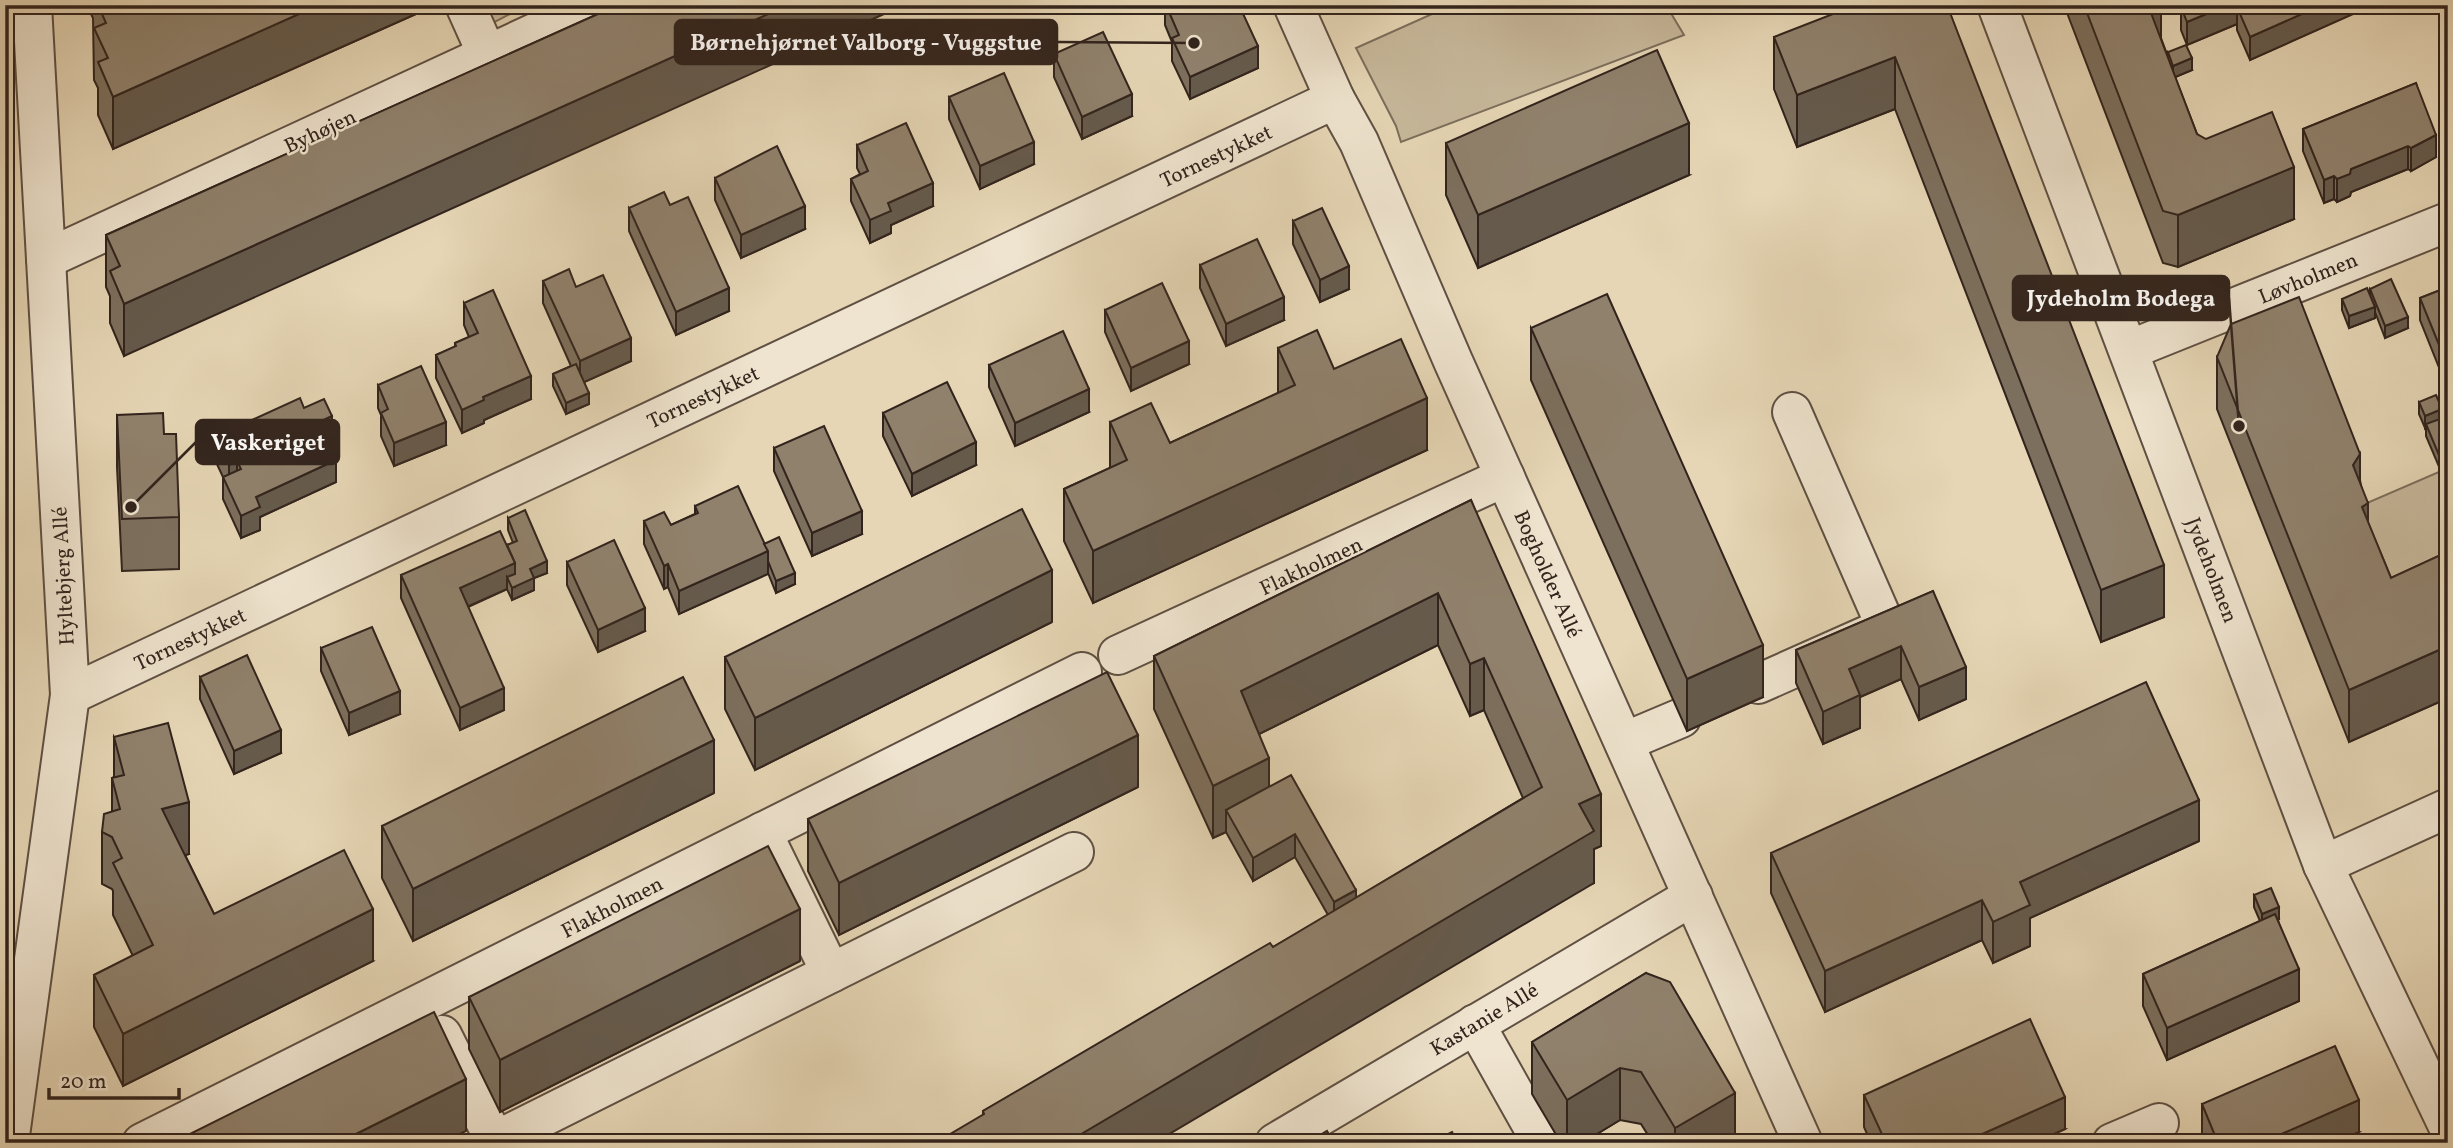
<svg xmlns="http://www.w3.org/2000/svg" width="2453" height="1148" viewBox="0 0 2453 1148" font-family="Vollkorn,serif">
<rect width="100%" height="100%" fill="#e6d6b5"/>
<filter id="stains"><feTurbulence type="fractalNoise" baseFrequency=".00286" numOctaves="4"/><feColorMatrix values="0 0 0 0 .2 0 0 0 0 .09 0 0 0 0 .02 0 0 0 .5 -.17"/></filter>
<radialGradient id="worn" r=".72"><stop offset=".6" stop-color="#630" stop-opacity="0"/><stop offset="1" stop-color="#630" stop-opacity=".3"/></radialGradient>
<g fill="#c7b89b" stroke="#7c6e5c" stroke-width="2">
<polygon points="482,5 527,5 491,24"/>
<polygon points="1452,5 1666,5 1684,35 1401,142 1396,126 1356,48"/>
<polygon points="2448,468 2448,594 2391,630 2360,506"/>
</g>
<g fill="none" stroke-linecap="round" stroke-linejoin="round">
<g stroke="#5f5043" stroke-width="42">
<g id="minor">
<polyline points="465,5 487,54"/>
<polyline points="1293,5 1335,99 1359,142 1453,361 1803,1143"/>
<polyline points="1997,5 2323,865 2448,1126"/>
<polyline points="46,259 595,5"/>
<polyline points="2129,350 2448,222"/>
<polyline points="1118,655 1505,477"/>
<polyline points="1758,684 1886,627 1792,412"/>
<polyline points="70,695 1335,99"/>
<polyline points="1624,742 1681,718"/>
<polyline points="762,832 831,973 1074,852"/>
<polyline points="2323,865 2448,808"/>
<polyline points="1475,1024 1542,1143"/>
<polyline points="442,1035 495,1141 831,973"/>
<polyline points="9,1143 70,695 32,5"/>
<polyline points="142,1143 1082,672"/>
<polyline points="1275,1143 1693,896"/>
<polyline points="2112,1143 2159,1123"/>
</g>
</g>
<use href="#minor" stroke="#efe4cf" stroke-width="38"/>
</g>
<g fill="#7c6f5d" stroke="#32241d" stroke-width="2" fill-rule="evenodd">
<polygon points="91,5 436,5 113,149 98,115 98,88 94,80 93,18 91,14"/>
<polygon points="618,5 124,356 110,323 110,296 106,287 106,235"/>
<polygon points="1165,5 1239,5 1258,68 1190,99 1172,61 1172,42 1165,25"/>
<polygon points="1947,5 2164,617 2101,642 1895,109 1797,147 1774,89 1774,37"/>
<polygon points="2064,5 2159,5 2161,38 2168,57 2168,52 2192,70 2175,77 2197,134 2294,219 2178,267 2163,263"/>
<polygon points="2371,5 2250,60 2237,30 2237,24 2187,45 2181,30 2181,7"/>
<polygon points="2448,37 2448,63 2447,61 2447,38"/>
<polygon points="1054,54 1132,116 1082,139 1054,77"/>
<polygon points="2416,83 2436,157 2411,171 2408,169 2351,192 2350,196 2337,202 2334,199 2324,203 2303,151 2303,129"/>
<polygon points="949,97 1034,164 980,189 949,119"/>
<polygon points="1446,143 1689,175 1478,268 1446,195"/>
<polygon points="857,145 933,206 891,225 891,233 870,243 851,201 851,179 860,174 857,168"/>
<polygon points="715,178 805,229 741,258 715,200"/>
<polygon points="629,208 729,311 676,335 629,231"/>
<polygon points="1293,221 1349,289 1320,302 1293,244"/>
<polygon points="1200,265 1284,320 1226,346 1200,288"/>
<polygon points="543,281 576,287 631,361 584,382 589,404 566,414 553,386 553,374 571,366 543,303"/>
<polygon points="2448,287 2448,390 2420,320 2420,298"/>
<polygon points="2370,289 2408,328 2385,338 2375,312 2375,318 2349,328 2342,310 2342,299 2370,295"/>
<polygon points="464,303 531,399 484,420 484,423 462,433 436,378 436,355 455,347 455,343 469,337 464,325"/>
<polygon points="1105,310 1189,364 1131,391 1105,332"/>
<polygon points="1531,328 1763,697 1687,731 1531,380"/>
<polygon points="1278,348 1334,369 1427,450 1093,603 1064,541 1064,489 1110,468 1110,422 1170,443 1278,393"/>
<polygon points="2217,357 2360,480 2368,523 2391,578 2441,555 2441,545 2448,542 2448,698 2349,742 2217,409"/>
<polygon points="989,365 1089,412 1015,446 989,387"/>
<polygon points="378,385 446,445 394,466 381,436 381,415 378,408"/>
<polygon points="2419,402 2442,418 2448,416 2448,474 2443,476 2426,436 2426,427 2425,428 2419,414"/>
<polygon points="883,413 976,465 912,496 883,436"/>
<polygon points="117,415 164,434 179,517 179,569 122,571 117,467"/>
<polygon points="215,437 332,439 327,441 336,482 260,517 260,530 241,538 223,499 223,477 215,460"/>
<polygon points="774,448 862,534 812,556 774,471"/>
<path d="M 1471,500 L 1601,846 L 1594,849 L 1594,883 L 983,1115 L 983,1111 L 1273,947 L 1328,915 L 1295,857 L 1253,881 L 1226,832 L 1213,838 L 1154,709 L 1154,656 ZM 1438,645 L 1470,716 L 1484,710 L 1523,798 L 1356,898 L 1269,787 L 1259,734 Z"/>
<polygon points="695,506 764,544 795,584 776,593 768,573 679,614 668,587 664,589 644,544 644,521 671,525 695,514"/>
<polygon points="508,518 547,573 534,578 534,590 512,600 507,589 468,607 504,710 460,730 401,598 401,575 513,543 508,530"/>
<polygon points="567,562 645,631 598,652 567,585"/>
<polygon points="1933,591 1966,699 1919,720 1901,679 1860,697 1860,728 1823,744 1796,683 1796,650"/>
<polygon points="1052,622 755,770 725,709 725,657"/>
<polygon points="321,648 400,714 349,735 321,671"/>
<polygon points="200,677 281,753 234,774 200,699"/>
<polygon points="114,737 189,854 185,855 214,914 373,961 123,1086 94,1027 94,975 133,956 113,915 113,891 112,889 102,884 102,832 112,811 112,778 114,777"/>
<polygon points="1138,787 839,935 808,871 808,819"/>
<polygon points="714,793 413,941 382,878 382,826"/>
<polygon points="2199,841 2030,918 2030,946 1993,963 1982,940 1825,1012 1771,893 1771,853"/>
<polygon points="2254,895 2279,919 2278,920 2299,1001 2167,1060 2143,1006 2143,974 2260,921 2254,907"/>
<polygon points="800,961 500,1112 469,1049 469,997"/>
<polygon points="1646,973 1735,1143 1653,1143 1641,1124 1620,1120 1582,1143 1561,1143 1532,1094 1532,1042"/>
<polygon points="1864,1095 2065,1129 2034,1143 1871,1143 1864,1127"/>
<polygon points="2202,1104 2359,1132 2335,1143 2204,1143 2202,1137"/>
</g>
<g fill="#655a4c" stroke="#32241d" stroke-width="2">
<polygon points="319,5 436,5 113,149 113,97"/>
<polygon points="788,5 904,5 124,356 124,304"/>
<polygon points="1396,5 1405,5 1396,9"/>
<polygon points="2228,5 2283,5 2237,7 2237,24 2187,45 2187,22"/>
<polygon points="2322,5 2371,5 2371,6 2250,60 2250,37"/>
<polygon points="2161,10 2161,62 2151,13"/>
<polygon points="1258,46 1258,68 1190,99 1190,77"/>
<polygon points="1895,57 1895,109 1797,147 1797,95"/>
<polygon points="2192,58 2192,70 2173,78 2173,66"/>
<polygon points="1132,94 1132,116 1082,139 1082,117"/>
<polygon points="1689,123 1689,175 1478,268 1478,215"/>
<polygon points="2436,135 2436,157 2411,171 2411,148"/>
<polygon points="1034,142 1034,164 980,189 980,166"/>
<polygon points="2408,146 2408,169 2351,192 2350,196 2337,202 2337,179 2351,169"/>
<polygon points="2294,167 2294,219 2178,267 2178,215"/>
<polygon points="2334,176 2334,199 2324,203 2324,180"/>
<polygon points="933,183 933,206 891,225 891,233 870,243 870,220 888,203"/>
<polygon points="805,206 805,229 741,258 741,235"/>
<polygon points="1349,266 1349,289 1320,302 1320,280"/>
<polygon points="729,288 729,311 676,335 676,312"/>
<polygon points="1284,297 1284,320 1226,346 1226,324"/>
<polygon points="2375,307 2375,318 2349,328 2349,316"/>
<polygon points="2408,317 2408,328 2385,338 2385,326"/>
<polygon points="631,338 631,361 580,384 580,361"/>
<polygon points="1189,341 1189,364 1131,391 1131,368"/>
<polygon points="531,376 531,399 484,420 484,423 462,433 462,410 483,397"/>
<polygon points="1089,389 1089,412 1015,446 1015,423"/>
<polygon points="589,393 589,404 566,414 566,403"/>
<polygon points="1427,398 1427,450 1093,603 1093,551"/>
<polygon points="2442,409 2442,421 2426,424 2426,427 2425,428 2425,416"/>
<polygon points="332,416 332,439 319,445 319,422"/>
<polygon points="446,422 446,445 394,466 394,443"/>
<polygon points="976,442 976,465 912,496 912,474"/>
<polygon points="2360,454 2360,506 2353,465"/>
<polygon points="336,460 336,482 260,517 260,530 241,538 241,516 256,497"/>
<polygon points="237,461 237,484 229,488 229,465"/>
<polygon points="2448,463 2448,474 2443,476 2443,465"/>
<polygon points="2368,503 2368,555 2362,507"/>
<polygon points="862,511 862,534 812,556 812,533"/>
<polygon points="768,551 768,574 679,614 679,591"/>
<polygon points="547,561 547,573 534,578 534,590 512,600 512,588 530,569"/>
<polygon points="515,563 515,586 507,577 507,589 460,610 460,588"/>
<polygon points="668,564 668,587 664,589 664,566"/>
<polygon points="2164,565 2164,617 2101,642 2101,590"/>
<polygon points="1052,570 1052,622 755,770 755,718"/>
<polygon points="795,573 795,584 776,593 776,581"/>
<polygon points="1438,593 1438,645 1241,743 1241,691"/>
<polygon points="645,608 645,631 598,652 598,630"/>
<polygon points="1763,645 1763,697 1687,731 1687,679"/>
<polygon points="1901,646 1901,679 1860,697 1860,728 1823,744 1823,712 1849,669"/>
<polygon points="2448,646 2448,698 2349,742 2349,690"/>
<polygon points="1484,658 1484,710 1470,716 1470,664"/>
<polygon points="1966,667 1966,699 1919,720 1919,687"/>
<polygon points="504,688 504,710 460,730 460,708"/>
<polygon points="400,691 400,714 349,735 349,713"/>
<polygon points="281,730 281,753 234,774 234,751"/>
<polygon points="1138,735 1138,787 839,935 839,883"/>
<polygon points="714,740 714,793 413,941 413,889"/>
<polygon points="1269,758 1269,810 1226,810 1226,832 1213,838 1213,786"/>
<polygon points="1601,794 1601,846 1594,849 1594,883 1154,1143 1066,1143 1579,804"/>
<polygon points="2199,800 2199,841 2030,918 2030,946 1993,963 1993,922 2020,882"/>
<polygon points="189,802 189,854 162,861 162,809"/>
<polygon points="1295,834 1295,857 1253,881 1253,858"/>
<polygon points="1356,890 1356,913 1334,925 1334,902"/>
<polygon points="1982,900 1982,940 1825,1012 1825,971"/>
<polygon points="2279,907 2279,919 2262,926 2262,914"/>
<polygon points="373,909 373,961 123,1086 123,1034"/>
<polygon points="800,909 800,961 500,1112 500,1060"/>
<polygon points="2299,969 2299,1001 2167,1060 2167,1028"/>
<polygon points="1620,1068 1620,1120 1582,1143 1567,1143 1567,1100"/>
<polygon points="466,1079 466,1131 442,1143 338,1143"/>
<polygon points="1735,1093 1735,1143 1675,1143 1675,1128"/>
<polygon points="2065,1097 2065,1129 2034,1143 1962,1143"/>
<polygon points="2359,1100 2359,1132 2335,1143 2261,1143"/>
</g>
<g fill="#90816c" stroke="#32241d" stroke-width="2">
<polygon points="98,5 149,5 149,7 153,5 319,5 113,97 98,62 108,58 94,28 106,23"/>
<polygon points="618,5 788,5 124,304 110,271 120,266 106,235"/>
<polygon points="1166,5 1239,5 1258,46 1190,77 1172,38 1179,35"/>
<polygon points="1856,5 1947,5 2164,565 2101,590 1895,57 1797,95 1774,37"/>
<polygon points="2084,5 2159,5 2161,10 2151,13 2197,134 2206,139 2272,112 2294,167 2178,215 2163,211"/>
<polygon points="2185,5 2228,5 2187,22 2181,7"/>
<polygon points="2241,5 2322,5 2250,37 2237,7"/>
<polygon points="1103,32 1132,94 1082,117 1054,54"/>
<polygon points="2186,45 2192,58 2173,66 2168,52"/>
<polygon points="1657,50 1689,123 1478,215 1446,143"/>
<polygon points="1004,73 1034,142 980,166 949,97"/>
<polygon points="2416,83 2436,135 2411,148 2408,146 2351,169 2350,174 2337,179 2334,176 2324,180 2303,129"/>
<polygon points="906,123 933,183 888,203 891,211 870,220 851,179 868,171 857,145"/>
<polygon points="777,146 805,206 741,235 715,178"/>
<polygon points="664,192 670,205 688,197 729,288 676,312 629,208"/>
<polygon points="1322,208 1349,266 1320,280 1293,221"/>
<polygon points="1257,239 1284,297 1226,324 1200,265"/>
<polygon points="569,269 576,287 603,275 631,338 580,361 543,281"/>
<polygon points="2391,279 2408,317 2385,326 2370,289"/>
<polygon points="1162,283 1189,341 1131,368 1105,310"/>
<polygon points="2448,287 2448,367 2420,298"/>
<polygon points="2367,288 2375,307 2349,316 2342,299"/>
<polygon points="493,290 531,376 483,397 484,400 462,410 436,355 456,346 455,343 478,333 464,303"/>
<polygon points="1607,294 1763,645 1687,679 1531,328"/>
<polygon points="2299,297 2360,454 2353,465 2368,503 2362,507 2391,578 2443,554 2441,545 2448,542 2448,646 2349,690 2217,357 2231,324"/>
<polygon points="1317,330 1334,369 1401,339 1427,398 1093,551 1064,489 1127,460 1110,422 1151,403 1170,443 1295,385 1278,348"/>
<polygon points="1063,331 1089,389 1015,423 989,365"/>
<polygon points="576,364 589,393 566,403 553,374"/>
<polygon points="421,366 446,422 394,443 381,413 388,409 378,385"/>
<polygon points="947,382 976,442 912,474 883,413"/>
<polygon points="2436,395 2442,409 2425,416 2419,402"/>
<polygon points="300,398 304,408 324,399 332,416 319,422 336,460 256,497 260,507 241,516 223,477 241,469 237,461 229,465 215,437"/>
<polygon points="163,413 164,434 176,434 179,517 122,519 117,415"/>
<polygon points="2448,416 2448,463 2443,465 2426,424"/>
<polygon points="824,426 862,511 812,533 774,448"/>
<polygon points="738,486 768,551 679,591 668,564 664,566 644,521 664,512 671,525 698,513 695,506"/>
<polygon points="1471,500 1601,794 1579,804 1594,831 1066,1143 935,1143 984,1114 983,1111 1182,994 1270,943 1273,947 1542,787 1484,658 1470,664 1438,593 1241,691 1269,758 1213,786 1154,656"/>
<polygon points="1022,509 1052,570 755,718 725,657"/>
<polygon points="525,510 547,561 530,569 534,578 512,588 507,577 515,574 515,563 507,545 517,541 508,518"/>
<polygon points="500,531 515,563 460,588 504,688 460,708 401,575"/>
<polygon points="779,537 795,573 776,581 768,561 768,551 764,544"/>
<polygon points="614,540 645,608 598,630 567,562"/>
<polygon points="1933,591 1966,667 1919,687 1901,646 1849,669 1860,695 1823,712 1796,650"/>
<polygon points="372,627 400,691 349,713 321,648"/>
<polygon points="247,655 281,730 234,751 200,677"/>
<polygon points="1107,672 1138,735 839,883 808,819"/>
<polygon points="683,677 714,740 413,889 382,826"/>
<polygon points="2146,682 2199,800 2020,882 2030,905 1993,922 1982,900 1825,971 1771,853"/>
<polygon points="168,723 189,802 162,809 214,914 344,850 373,909 123,1034 94,975 153,945 113,863 122,858 112,837 102,832 104,814 120,809 112,778 124,775 114,737"/>
<polygon points="1291,775 1356,890 1334,902 1295,834 1253,858 1226,810"/>
<polygon points="768,846 800,909 500,1060 469,997"/>
<polygon points="2271,888 2279,907 2262,914 2254,895"/>
<polygon points="2275,914 2299,969 2167,1028 2143,974"/>
<polygon points="1646,973 1670,982 1735,1093 1675,1128 1641,1072 1620,1068 1567,1100 1532,1042"/>
<polygon points="434,1012 466,1079 338,1143 172,1143"/>
<polygon points="2030,1019 2065,1097 1962,1143 1886,1143 1864,1095"/>
<polygon points="2335,1046 2359,1100 2261,1143 2218,1143 2202,1104"/>
<polygon points="1327,1131 1334,1143 1307,1143"/>
<polygon points="1452,1132 1457,1143 1430,1143"/>
</g>
<g text-anchor="middle" stroke-width="5" stroke-linejoin="round" paint-order="stroke">
<g font-size="21" fill="#32241d" stroke="#efe4cf">
<text transform="translate(320 131) rotate(-25)" y="7">Byhøjen</text>
<text transform="translate(1216 156) rotate(-25)" y="7">Tornestykket</text>
<text transform="translate(2308 278) rotate(-22)" y="7">Løvholmen</text>
<text transform="translate(703 397) rotate(-25)" y="7">Tornestykket</text>
<text transform="translate(1311 566) rotate(-25)" y="7">Flakholmen</text>
<text transform="translate(2212 570) rotate(69)" y="7">Jydeholmen</text>
<text transform="translate(1548 574) rotate(66)" y="7">Bogholder Allé</text>
<text transform="translate(63 576) rotate(-93)" y="7">Hyltebjerg Allé</text>
<text transform="translate(190 639) rotate(-25)" y="7">Tornestykket</text>
<text transform="translate(612 907) rotate(-27)" y="7">Flakholmen</text>
<text transform="translate(1484 1019) rotate(-31)" y="7">Kastanie Allé</text>
</g>
</g>
<path fill="none" stroke="#32241d" stroke-width="2.5" d="M1194 43L1057 42M2239 426L2229 298M131 507L196 442"/>
<g fill="#32241d" stroke="#efe4cf" stroke-width="2.5">
<circle cx="1194" cy="43" r="7"/>
<circle cx="2239" cy="426" r="7"/>
<circle cx="131" cy="507" r="7"/>
</g>
<g fill="#32241d" stroke="#32241d" stroke-width="2.5">
<rect x="675" y="20" width="382" height="44" rx="7"/>
<rect x="2013" y="276" width="216" height="44" rx="7"/>
<rect x="196" y="420" width="143" height="44" rx="7"/>
</g>
<g font-size="23" text-anchor="middle" font-weight="bold" fill="#fff">
<text x="866" y="50">Børnehjørnet Valborg - Vuggstue</text>
<text x="2121" y="306">Jydeholm Bodega</text>
<text x="268" y="450">Vaskeriget</text>
</g>
<rect width="2453" height="1148" fill="none" stroke="#e6d6b5" stroke-width="28"/>
<rect x="7" y="7" width="2439" height="1134" fill="none" stroke="#32241d" stroke-width="3.5"/>
<rect x="14" y="14" width="2425" height="1120" fill="none" stroke="#32241d" stroke-width="2"/>
<path d="M49 1088v10h130v-10" fill="none" stroke="#32241d" stroke-width="3.5"/>
<text x="60" y="1088" font-size="21" fill="#32241d" stroke="#efe4cf" stroke-width="5" paint-order="stroke">20 m</text>
<rect width="100%" height="100%" filter="url(#stains)"/>
<rect width="100%" height="100%" fill="url(#worn)"/>
</svg>
